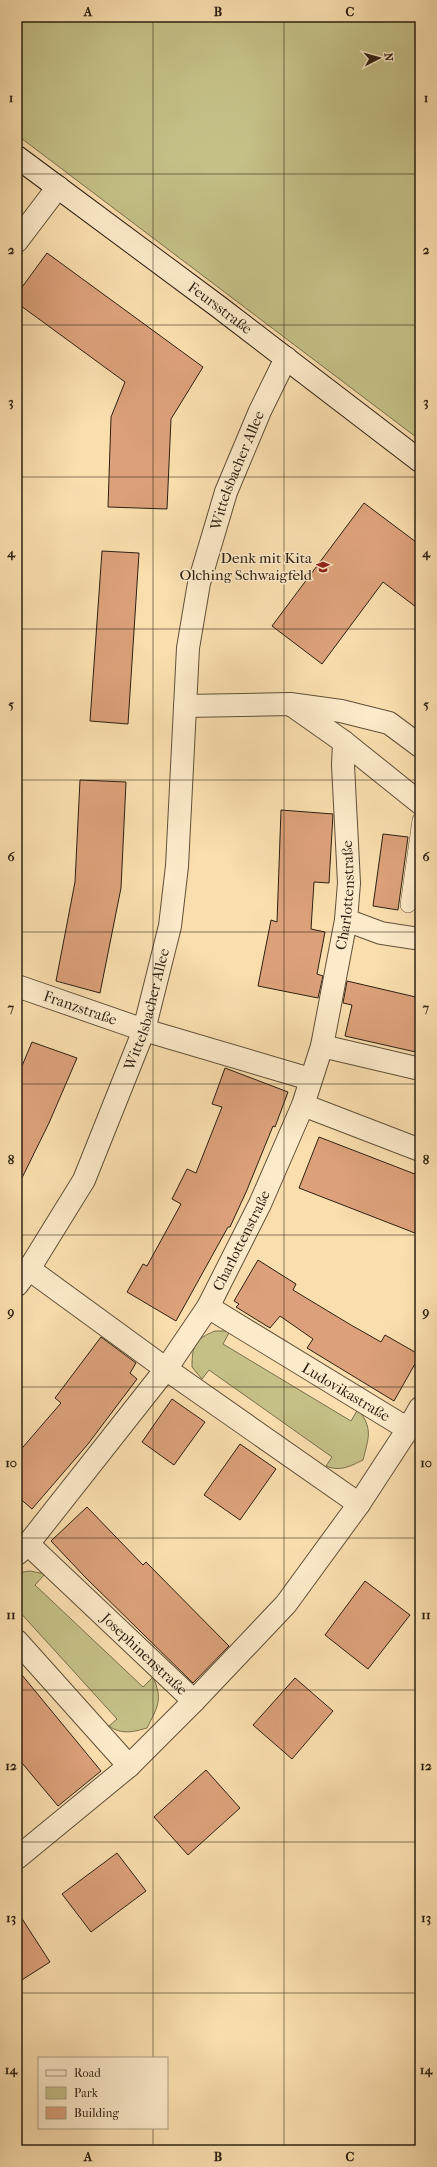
<svg xmlns="http://www.w3.org/2000/svg" width="437" height="2167" viewBox="0 0 437 2167" font-family="'IM FELL French Canon',serif">
<rect width="100%" height="100%" fill="#fadeae"/>
<filter id="stains"><feTurbulence type="fractalNoise" baseFrequency=".005" numOctaves="4"/><feColorMatrix values="0 0 0 0 .2 0 0 0 0 .09 0 0 0 0 .02 0 0 0 .5 -.17"/></filter>
<radialGradient id="worn" r=".72"><stop offset=".6" stop-color="#630" stop-opacity="0"/><stop offset="1" stop-color="#630" stop-opacity=".3"/></radialGradient>
<g fill="#c4c086" stroke="#78704c">
<polygon points="17,17 420,17 420,440 17,135"/>
<path d="M 215,1331 L 230,1331 L 223,1344 L 351,1421 L 358,1409 C 373,1429 369,1436 363,1460 C 351,1466 340,1472 326,1466 L 332,1457 L 209,1370 L 202,1379 L 192,1367 C 192,1345 195,1339 215,1331 Z"/>
<path d="M 30,1571 L 45,1574 L 35,1585 L 143,1687 L 153,1677 C 163,1700 158,1706 147,1728 C 133,1732 122,1735 109,1726 L 117,1719 L 17,1609 L 17,1573 Z"/>
</g>
<g fill="#dca17a" stroke="#2d2012">
<polygon points="47,253 203,367 171,419 167,509 108,507 111,417 125,382 17,303 17,294"/>
<polygon points="364,503 420,545 420,610 383,582 322,664 272,626"/>
<polygon points="102,551 139,553 128,724 90,721"/>
<polygon points="80,780 126,782 121,888 100,993 56,981 75,882"/>
<polygon points="281,810 333,814 329,883 314,882 311,929 325,932 317,974 323,976 318,998 258,986 271,920 277,922"/>
<polygon points="383,834 408,837 398,910 373,906"/>
<polygon points="347,981 420,998 420,1053 345,1036 352,1005 343,1003"/>
<polygon points="32,1042 77,1058 49,1123 17,1188 17,1078"/>
<polygon points="225,1068 288,1092 275,1127 273,1126 247,1190 230,1227 228,1227 176,1321 127,1292 143,1264 147,1266 181,1204 172,1199 187,1169 196,1173 222,1107 212,1104"/>
<polygon points="319,1137 420,1176 420,1235 299,1188"/>
<polygon points="258,1260 296,1284 293,1290 351,1325 381,1342 385,1335 420,1355 394,1401 307,1348 313,1339 280,1316 270,1328 236,1307 239,1304 234,1301"/>
<polygon points="101,1337 136,1363 130,1373 137,1379 88,1444 32,1509 17,1496 17,1454 61,1403 55,1398"/>
<polygon points="172,1399 205,1422 174,1465 142,1442"/>
<polygon points="240,1444 276,1469 240,1520 204,1495"/>
<polygon points="87,1507 143,1565 146,1562 229,1646 193,1683 86,1578 51,1541"/>
<polygon points="365,1581 410,1615 368,1669 325,1635"/>
<polygon points="17,1669 101,1771 58,1806 17,1757"/>
<polygon points="295,1678 333,1711 292,1759 253,1725"/>
<polygon points="206,1770 240,1808 188,1855 154,1817"/>
<polygon points="117,1853 146,1891 91,1932 62,1894"/>
<polygon points="17,1911 50,1962 17,1983"/>
</g>
<g fill="none" stroke-linecap="round" stroke-linejoin="round">
<g stroke="#605039" stroke-width="16">
<polyline id="lane" points="408,905 420,820"/>
</g>
<g stroke="#605039" stroke-width="24">
<g id="street">
<polyline points="17,241 58,187"/>
<polyline points="185,706 290,704 341,711 389,723 420,746"/>
<polyline points="293,706 344,742 420,803"/>
<polyline points="346,920 381,933 420,939"/>
<path id="s1" d="M 17,986 L 144,1030 L 310,1079"/>
<polyline points="322,1046 420,1069"/>
<polyline points="303,1105 420,1150"/>
<polyline points="29,1269 166,1369 359,1504"/>
<path id="s2" d="M 17,1285 L 29,1269 L 84,1180 L 144,1030 L 170,926 L 177,866 L 188,648 L 199,583 L 226,492 L 260,411 L 286,358"/>
<polyline points="408,1429 420,1408"/>
<path id="s3" d="M 28,1544 L 194,1701 L 129,1766"/>
<path id="s4" d="M 17,1554 L 28,1544 L 166,1369 L 208,1307 L 260,1204 L 303,1105 L 322,1046 L 346,920 L 349,883 L 343,765 L 344,742"/>
<polyline points="17,1641 129,1766 17,1858"/>
<polyline points="194,1701 286,1604 359,1504 408,1429 208,1307"/>
</g>
</g>
<g stroke="#2d2012" stroke-width="24">
<g id="secondary">
<path id="s5" d="M 17,157 L 219,307 L 420,461"/>
</g>
</g>
<use href="#lane" stroke="#fceaca" stroke-width="15"/>
<use href="#street" stroke="#fceaca" stroke-width="22"/>
<use href="#secondary" stroke="#fceaca" stroke-width="22"/>
</g>
<path fill="none" stroke="#2d2012" stroke-width="1" stroke-opacity="0.55" d="M 153,17 L 153,2058M 284,17 L 284,2150M 17,174 L 420,174M 17,325 L 420,325M 17,477 L 420,477M 17,629 L 420,629M 17,780 L 420,780M 17,932 L 420,932M 17,1084 L 420,1084M 17,1235 L 420,1235M 17,1387 L 420,1387M 17,1538 L 420,1538M 17,1690 L 420,1690M 17,1842 L 420,1842M 17,1993 L 420,1993M 153,2128 L 153,2150"/>
<defs>
<g id="school-bare" transform="scale(1.08)"><path d="M0-5L7-2L0 1L-7-2ZM-4 1L0 2.5L4 1V4Q0 6-4 4Z" fill="#8f2418" stroke="#fceaca" stroke-width="2.5" paint-order="stroke"/></g>
</defs>
<g fill-rule="evenodd">
<use href="#school-bare" x="323" y="567"/>
</g>
<g text-anchor="middle" stroke-width="3" stroke-linejoin="round" paint-order="stroke">
<g font-size="15" fill="#2d2012" stroke="#fceaca">
<text dy="5" stroke="none"><textPath href="#s5" startOffset="253">Feursstraße</textPath></text>
<text dy="5" stroke="none"><textPath href="#s2" startOffset="857">Wittelsbacher Allee</textPath></text>
<text dy="5" stroke="none"><textPath href="#s4" startOffset="751">Charlottenstraße</textPath></text>
<text dy="5" stroke="none"><textPath href="#s1" startOffset="67">Franzstraße</textPath></text>
<text dy="5" stroke="none"><textPath href="#s2" startOffset="307">Wittelsbacher Allee</textPath></text>
<text dy="5" stroke="none"><textPath href="#s4" startOffset="387">Charlottenstraße</textPath></text>
<text transform="translate(346 1392) rotate(31)" y="5">Ludovikastraße</text>
<text dy="5" stroke="none"><textPath href="#s3" startOffset="160">Josephinenstraße</textPath></text>
</g>
<g font-size="15" fill="#2d2012" stroke="#fceaca" text-anchor="end">
<text x="312" y="563">Denk mit Kita<tspan x="312" dy="17">Olching Schwaigfeld</tspan></text>
</g>
</g>
<rect width="437" height="2167" fill="none" stroke="#fadeae" stroke-width="44"/>
<rect x="38" y="2057" width="130" height="72" fill="#fceaca" stroke="#a99980"/>
<rect x="46" y="2070" width="20" height="6" fill="#fceaca" stroke="#a99980"/>
<text x="74" y="2077" font-size="12" fill="#2d2012">Road</text>
<rect x="46" y="2087" width="20" height="12" fill="#c4c086" stroke="#a99980"/>
<text x="74" y="2097" font-size="12" fill="#2d2012">Park</text>
<rect x="46" y="2107" width="20" height="12" fill="#dca17a" stroke="#a99980"/>
<text x="74" y="2117" font-size="12" fill="#2d2012">Building</text>
<g transform="translate(379 58) rotate(84)" stroke="#fceaca" stroke-width="3" paint-order="stroke">
<path d="M0-3L7 15L0 10L-7 15Z" fill="#2d2012"/>
<text y="-6" font-size="11" font-weight="bold" text-anchor="middle" fill="#2d2012">N</text>
</g>
<rect x="22" y="22" width="393" height="2123" fill="none" stroke="#2d2012" stroke-width="1.5"/>
<g font-size="13" text-anchor="middle" font-weight="bold" fill="#2d2012">
<text x="88" y="16">A</text>
<text x="218" y="16">B</text>
<text x="350" y="16">C</text>
<text x="11" y="102">1</text>
<text x="426" y="102">1</text>
<text x="11" y="254">2</text>
<text x="426" y="254">2</text>
<text x="11" y="406">3</text>
<text x="426" y="406">3</text>
<text x="11" y="557">4</text>
<text x="426" y="557">4</text>
<text x="11" y="709">5</text>
<text x="426" y="709">5</text>
<text x="11" y="861">6</text>
<text x="426" y="861">6</text>
<text x="11" y="1012">7</text>
<text x="426" y="1012">7</text>
<text x="11" y="1164">8</text>
<text x="426" y="1164">8</text>
<text x="11" y="1316">9</text>
<text x="426" y="1316">9</text>
<text x="11" y="1467">10</text>
<text x="426" y="1467">10</text>
<text x="11" y="1619">11</text>
<text x="426" y="1619">11</text>
<text x="11" y="1770">12</text>
<text x="426" y="1770">12</text>
<text x="11" y="1922">13</text>
<text x="426" y="1922">13</text>
<text x="11" y="2074">14</text>
<text x="426" y="2074">14</text>
<text x="88" y="2161">A</text>
<text x="218" y="2161">B</text>
<text x="350" y="2161">C</text>
</g>
<rect width="100%" height="100%" filter="url(#stains)"/>
<rect width="100%" height="100%" fill="url(#worn)"/>
</svg>
